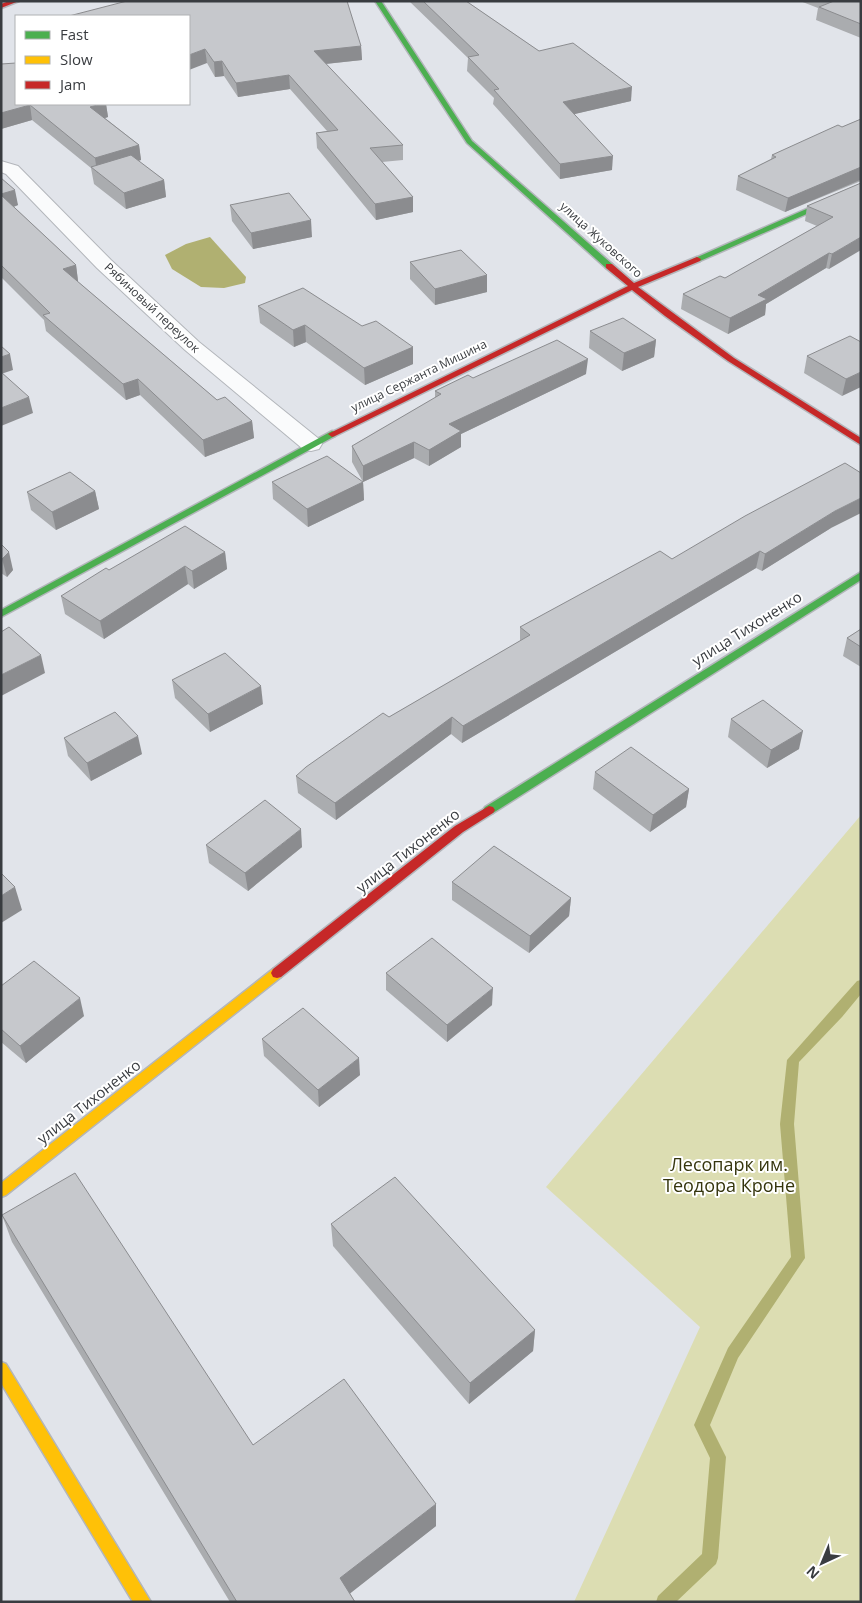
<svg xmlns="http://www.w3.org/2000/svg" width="862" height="1603" viewBox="0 0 862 1603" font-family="'Open Sans',sans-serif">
<rect width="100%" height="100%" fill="#e1e4ea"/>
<polygon fill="#dcddb2" points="861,815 861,1602 574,1602 700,1327 546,1187"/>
<polygon fill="#b0b071" points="210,237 246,277 245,283 224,288 201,287 172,269 165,255 186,244"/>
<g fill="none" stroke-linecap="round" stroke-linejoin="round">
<polygon fill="#b0b071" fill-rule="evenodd" points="861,980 861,994 842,1017 799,1062 794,1124 805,1258 738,1358 710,1425 726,1457 718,1558 716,1564 676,1602 656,1602 658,1596 702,1554 710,1458 694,1425 728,1348 791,1257 780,1124 787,1060 857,981"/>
<g stroke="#b3b6bb" stroke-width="2">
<polygon id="street" points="1,161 18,166 111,260 199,342 319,439 322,444 319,449 311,451 303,449 185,350 97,268 6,174 1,172"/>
</g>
<g stroke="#b3b6bb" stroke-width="3">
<g id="fast">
<polygon points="375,1 381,1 472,141 612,264 612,268 606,268 467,143"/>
<polygon points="861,185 861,190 700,261 693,259"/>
<polygon points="332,431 335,432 335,436 1,617 1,610"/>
<polygon points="861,572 861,580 493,813 485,813 483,810 485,807"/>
</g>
</g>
<g stroke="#b3b6bb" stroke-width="3">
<g id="slow">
<polygon points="277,968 281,969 283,973 281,977 6,1195 1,1197 1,1183 273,969"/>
<polygon points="1,1362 6,1364 151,1602 133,1602 1,1383"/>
</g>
</g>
<g stroke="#b3b6bb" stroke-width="3">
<g id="jam">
<polygon points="9,1 19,1 1,8 1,4"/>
<polygon points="697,257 701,259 700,261 638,287 734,358 861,438 861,445 728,361 665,316 632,290 335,436 332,437 328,434 628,286 606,268 606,264 612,264 634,283"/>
<polygon points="489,806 493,807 495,810 493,813 463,832 281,977 277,978 273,977 271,973 273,969 455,826"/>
</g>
</g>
<use href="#street" fill="#fafbfc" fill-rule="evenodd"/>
<use href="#fast" fill="#4caf50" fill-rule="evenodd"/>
<use href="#slow" fill="#ffc107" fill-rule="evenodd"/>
<use href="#jam" fill="#c62828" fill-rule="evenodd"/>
</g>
<g fill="#aaacaf">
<polygon points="409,1 466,1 539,51 631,101 574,114 612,170 560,179 493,104 494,98 467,71 468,58"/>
<polygon points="800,1 861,1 861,38 816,20 818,8"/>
<polygon points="189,16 361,46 362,60 326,64 403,145 403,160 382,162 413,197 413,212 376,220 317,148 316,133 327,131 290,89 238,97 224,76 215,77 207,63"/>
<polygon points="1,64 106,104 108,117 105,118 139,145 141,160 138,161 164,180 166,197 126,209 94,184 91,168 32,120 1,129"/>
<polygon points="861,119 861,181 785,212 736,190 738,176 771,159 772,155 842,127"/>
<polygon points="1,178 18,205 14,207 76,265 78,281 77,281 217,400 252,421 254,438 205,457 140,395 126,400 46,331 44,320 1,277"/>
<polygon points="861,183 829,269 826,268 766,304 765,315 728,334 681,309 683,294 725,278 817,226 805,221 807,206"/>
<polygon points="230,205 312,237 253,249 232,221"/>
<polygon points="410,262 487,275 487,292 435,305 410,279"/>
<polygon points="258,306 362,326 413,347 413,364 365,385 306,342 294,347 260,323"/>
<polygon points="590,331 656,340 654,357 622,371 589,348"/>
<polygon points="861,342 842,396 804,373 807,356"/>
<polygon points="586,374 461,434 461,447 429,466 414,458 363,482 352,462 352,446 435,398 435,391 473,378"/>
<polygon points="272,482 363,482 364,500 308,527 273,499"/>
<polygon points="95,491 99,509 56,530 31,510 27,492"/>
<polygon points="831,528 762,571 756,568 462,743 451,734 336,820 298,793 296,776 389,717 520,641 520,627 672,559"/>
<polygon points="1,544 13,570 7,577 1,573"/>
<polygon points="225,552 227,569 194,589 188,584 104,639 65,614 61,596 109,570"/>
<polygon points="861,629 861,667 843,656 847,638"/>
<polygon points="172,680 263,704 210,732 175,698"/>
<polygon points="731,719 799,749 767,768 728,737"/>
<polygon points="64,738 142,754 91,781 68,756"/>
<polygon points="595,772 689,789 686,807 650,832 593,789"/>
<polygon points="206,845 302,847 248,891 209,863"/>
<polygon points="452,882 571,898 569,916 529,953 452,900"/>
<polygon points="386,973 492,1005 447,1042 386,990"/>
<polygon points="1,986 84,1016 26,1063 1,1042"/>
<polygon points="262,1039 360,1075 319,1107 264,1056"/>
<polygon points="2,1215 253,1445 436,1526 350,1593 355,1602 230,1602 12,1242"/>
<polygon points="331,1224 535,1330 533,1351 469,1404 333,1246"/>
</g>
<g fill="#8b8c8f">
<polygon points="361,46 362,60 315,65 314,51"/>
<polygon points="205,49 207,63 189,70 189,55"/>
<polygon points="222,61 224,76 215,77 214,62"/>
<polygon points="289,75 290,89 238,97 236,83"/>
<polygon points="632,87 631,101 562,117 563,102"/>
<polygon points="101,104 106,104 108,117 93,122 90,107"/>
<polygon points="30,105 32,120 1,129 1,113"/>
<polygon points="139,145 141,160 97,173 95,158"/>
<polygon points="613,156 612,170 560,179 560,164"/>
<polygon points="861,167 860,180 785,212 788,198"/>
<polygon points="164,180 166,197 126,209 124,193"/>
<polygon points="15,190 18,205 4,210 1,194"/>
<polygon points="413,197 413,212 376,220 375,204"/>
<polygon points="311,220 312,237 253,249 251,233"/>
<polygon points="861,237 861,250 829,269 832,254"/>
<polygon points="829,253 826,268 766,304 765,315 728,334 730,318 758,295"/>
<polygon points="76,265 78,281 65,285 63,269"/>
<polygon points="487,275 487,292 435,305 435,289"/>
<polygon points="305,325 306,342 294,347 293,330"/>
<polygon points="656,340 654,357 622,371 624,353"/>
<polygon points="413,347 413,364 365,385 364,368"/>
<polygon points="10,354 13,370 1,374 1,357"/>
<polygon points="588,359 586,374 461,434 461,447 429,466 429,450 449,424"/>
<polygon points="861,372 861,387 842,396 846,379"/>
<polygon points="138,379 140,395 126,400 123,384"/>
<polygon points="29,397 33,413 1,426 1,408"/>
<polygon points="252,421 254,438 205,457 203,440"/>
<polygon points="414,442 414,458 363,482 363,466"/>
<polygon points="363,482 364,500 308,527 307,509"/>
<polygon points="95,491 99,509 56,530 52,512"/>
<polygon points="861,498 861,513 831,528 762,571 765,554 835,511"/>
<polygon points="760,551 756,568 462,743 463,726"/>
<polygon points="9,552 13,570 7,577 2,559"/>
<polygon points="225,552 227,569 194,589 192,571"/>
<polygon points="185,566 188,584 104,639 100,621"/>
<polygon points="41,655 45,673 1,696 1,675"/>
<polygon points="261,686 263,704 210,732 208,714"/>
<polygon points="452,717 451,734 336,820 335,803"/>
<polygon points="803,731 799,749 767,768 771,750"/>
<polygon points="138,736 142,754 91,781 87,763"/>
<polygon points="689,789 686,807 650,832 653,815"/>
<polygon points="301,829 302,847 248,891 245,873"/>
<polygon points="15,887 22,910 1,923 1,896"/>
<polygon points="571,898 569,916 529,953 530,936"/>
<polygon points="493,988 492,1005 447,1042 447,1025"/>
<polygon points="80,998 84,1016 26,1063 20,1046"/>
<polygon points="359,1058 360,1075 319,1107 318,1090"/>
<polygon points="535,1330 533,1351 469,1404 470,1383"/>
<polygon points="436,1504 436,1526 343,1599 340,1578"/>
</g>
<g fill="#c6c8cc" stroke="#8b8c8f">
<polygon points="127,1 347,1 361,46 314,51 403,145 370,148 413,197 375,204 316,133 338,130 289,75 236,83 222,61 214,62 205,49 189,55 189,16 69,16"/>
<polygon points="423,1 466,1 539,51 573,43 632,87 563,102 613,156 560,164 494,90 499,89 468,57 479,55"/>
<polygon points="834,1 861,1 861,24 819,7"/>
<polygon points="16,63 16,104 101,104 90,107 139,145 95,158 30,105 1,113 1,64"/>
<polygon points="861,119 861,167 788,198 738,176 776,157 772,155 838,125 842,127"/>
<polygon points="131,155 164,180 124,193 91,167"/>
<polygon points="1,178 15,190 1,194"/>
<polygon points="861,183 861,237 832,254 829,253 758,295 767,299 730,318 683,294 720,276 725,278 833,217 807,206"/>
<polygon points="289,193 311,220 251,233 230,205"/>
<polygon points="1,195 76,265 63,269 217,400 225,397 252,421 203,440 138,379 123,384 43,315 50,313 1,265"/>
<polygon points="461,250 487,275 435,289 410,262"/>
<polygon points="303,288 362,326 376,321 413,347 364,368 305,325 293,330 258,306"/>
<polygon points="623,318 656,340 624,353 590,331"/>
<polygon points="850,336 861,342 861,372 846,379 807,356"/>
<polygon points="557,340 588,359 449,424 461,431 429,450 414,442 363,466 352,446 441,394 435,391 468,375 473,378"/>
<polygon points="1,346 10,354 1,357"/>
<polygon points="1,372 29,397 1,408"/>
<polygon points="327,456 363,482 307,509 272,482"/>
<polygon points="845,463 861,473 861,498 835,511 765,554 760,551 463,726 452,717 335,803 296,776 306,767 383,713 389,717 530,635 520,627 660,551 672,559 745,516"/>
<polygon points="70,472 95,491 52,512 27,492"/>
<polygon points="185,526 225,552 192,571 185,566 100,621 61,596 106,568 109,570"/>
<polygon points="1,544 9,552 2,559 1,558"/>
<polygon points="9,627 41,655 1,675 1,632"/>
<polygon points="861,629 861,647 847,638"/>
<polygon points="225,653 261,686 208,714 172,680"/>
<polygon points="763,700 803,731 771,750 731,719"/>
<polygon points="115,712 138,736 87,763 64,738"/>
<polygon points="631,747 689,789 653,815 595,772"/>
<polygon points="265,800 301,829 245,873 206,845"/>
<polygon points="494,846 571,898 530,936 452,882"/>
<polygon points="1,873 15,887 1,896"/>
<polygon points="432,938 493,988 447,1025 386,973"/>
<polygon points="34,961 80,998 20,1046 1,1029 1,986"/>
<polygon points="303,1008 359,1058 318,1090 262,1039"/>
<polygon points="75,1173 253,1445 344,1379 436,1504 340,1578 355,1602 237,1602 2,1215"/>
<polygon points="395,1177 535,1330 470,1383 331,1224"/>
</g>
<g text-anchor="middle" stroke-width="4" stroke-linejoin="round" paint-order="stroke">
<g font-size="12" fill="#393c40" stroke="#fff">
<text transform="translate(601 240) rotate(42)" y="4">улица Жуковского</text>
<text transform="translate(152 308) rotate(43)" y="4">Рябиновый переулок</text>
<text transform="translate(419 376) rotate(-26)" y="4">улица Сержанта Мишина</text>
</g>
<g font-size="15" fill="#393c40" stroke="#fff">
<text transform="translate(747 629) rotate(-32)" y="5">улица Тихоненко</text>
<text transform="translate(408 851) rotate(-38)" y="5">улица Тихоненко</text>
<text transform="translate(89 1102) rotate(-38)" y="5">улица Тихоненко</text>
</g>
<g font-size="18" fill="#35350d" stroke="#fff">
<text x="729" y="1171">Лесопарк им.<tspan x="729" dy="21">Теодора Кроне</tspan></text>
</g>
</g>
<rect width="862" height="1603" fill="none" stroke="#393c40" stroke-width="5"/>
<rect x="15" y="15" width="175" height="90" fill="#ffffff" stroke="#b0b1b3"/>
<rect x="25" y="31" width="25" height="8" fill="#4caf50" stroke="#b0b1b3"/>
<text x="60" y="40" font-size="15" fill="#393c40">Fast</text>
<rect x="25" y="56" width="25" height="8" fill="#ffc107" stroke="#b0b1b3"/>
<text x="60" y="65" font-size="15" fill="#393c40">Slow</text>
<rect x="25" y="81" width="25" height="8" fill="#c62828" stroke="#b0b1b3"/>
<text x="60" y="90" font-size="15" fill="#393c40">Jam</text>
<g transform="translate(822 1563) rotate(224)" stroke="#ffffff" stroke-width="4" paint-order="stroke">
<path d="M0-4L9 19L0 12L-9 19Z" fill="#393c40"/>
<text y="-8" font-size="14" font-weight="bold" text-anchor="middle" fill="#393c40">N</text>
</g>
</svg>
